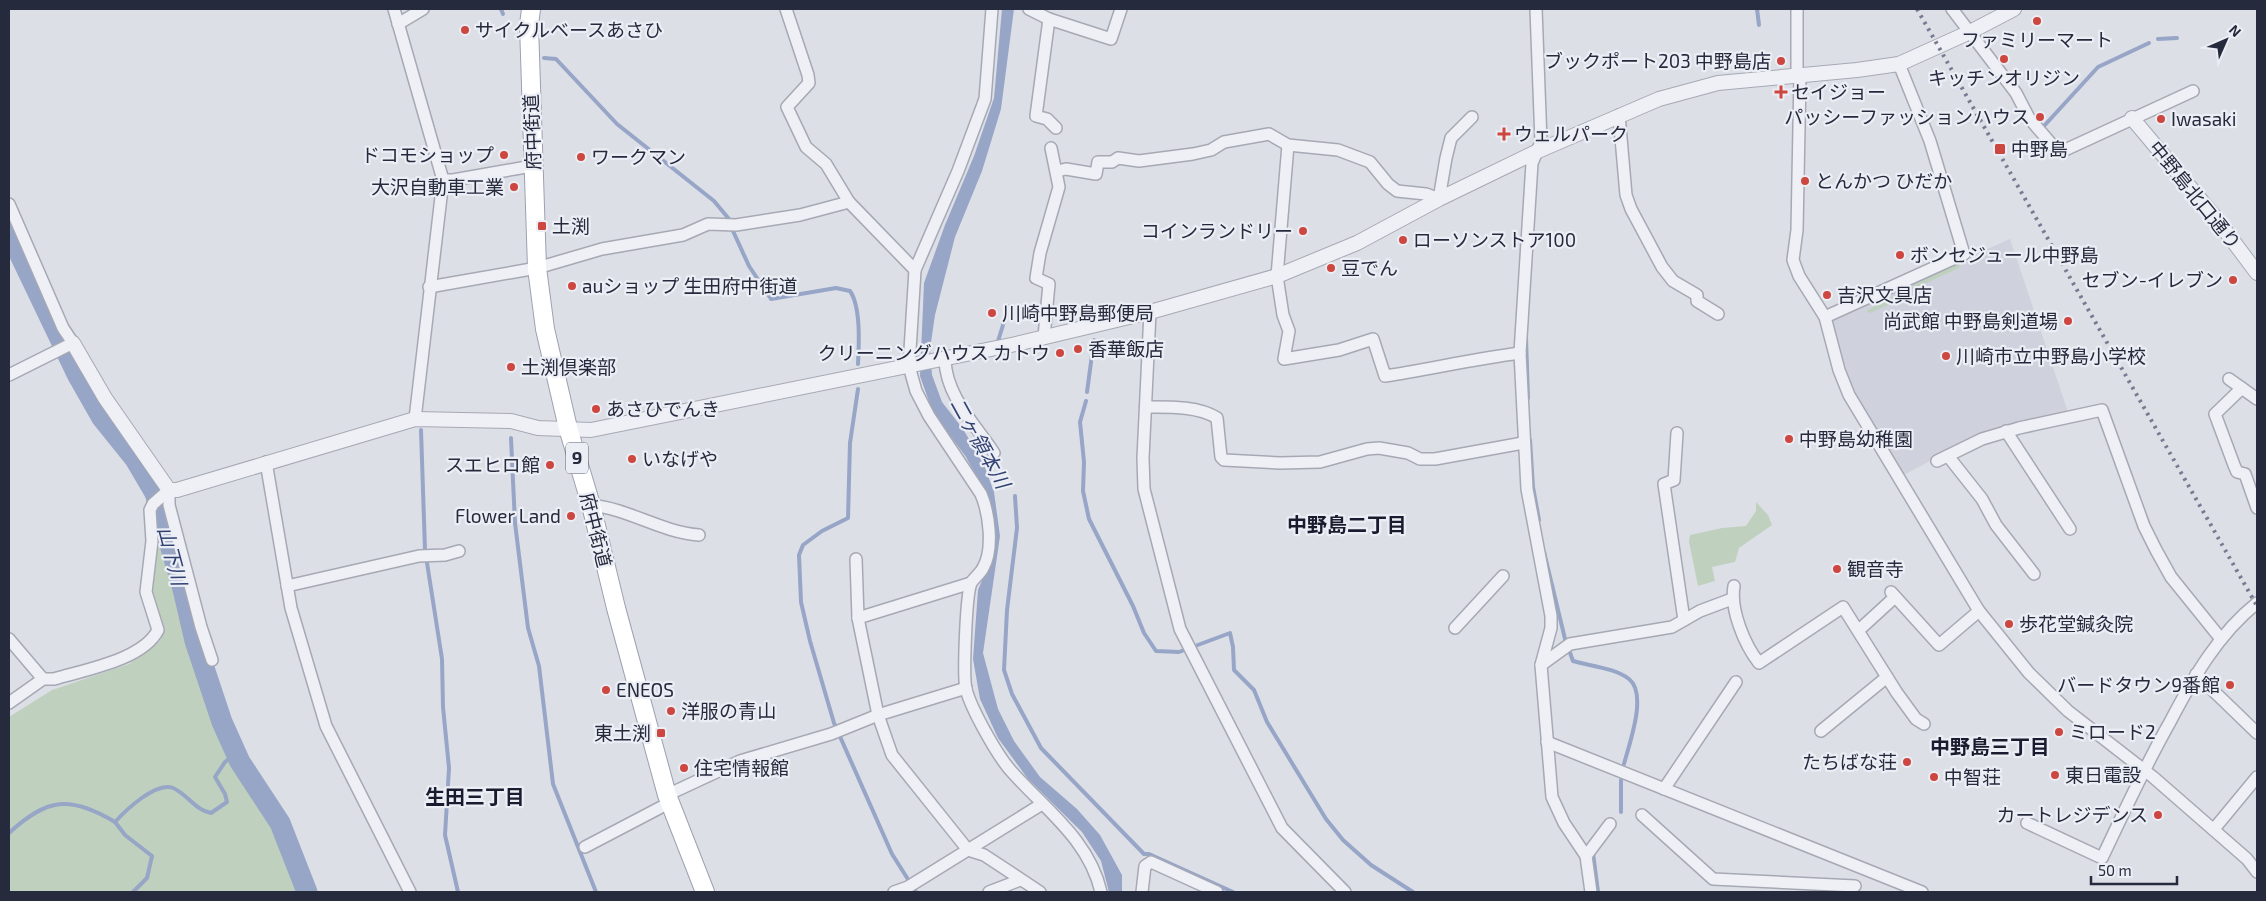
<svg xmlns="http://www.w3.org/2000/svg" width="2266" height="901" viewBox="0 0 2266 901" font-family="'Exo 2','Noto Sans JP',sans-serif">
<rect width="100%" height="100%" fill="#dddfe7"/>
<polygon fill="#cfd1dc" points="2010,239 2069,415 1952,449 1904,475 1854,393 1830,319"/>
<g fill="#bfd1be">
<polygon points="1956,262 1961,263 1959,268 1915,288 1909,291 1908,296 1870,313 1866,311"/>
<polygon points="1756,502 1768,515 1772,525 1739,548 1735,562 1712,567 1715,581 1698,586 1689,542 1690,535 1722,528 1746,526 1756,511"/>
<polygon points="158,513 190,643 218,723 228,748 274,824 299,892 9,892 9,717 52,690 129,664 160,641 164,630 152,590 158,542 154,515"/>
</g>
<polygon fill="#97a5c7" points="1002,9 1014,9 1001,109 982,171 955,237 935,315 930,349 932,375 942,402 963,429 984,465 994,492 1000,536 983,653 998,709 1014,741 1040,777 1077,809 1100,835 1122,875 1122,892 1109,892 1101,861 1082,832 1028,779 998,738 980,699 973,659 978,590 990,561 988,498 966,457 933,413 920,376 924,283 945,225 974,156 994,98"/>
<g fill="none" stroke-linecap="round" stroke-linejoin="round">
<g stroke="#97a5c7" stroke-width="4">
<polyline points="501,9 503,14"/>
<polyline points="1757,9 1759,25"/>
<polyline points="2158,39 2177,38"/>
<polyline points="544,58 556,59 617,124 714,201 729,219"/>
<polyline points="2044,126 2098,67 2149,43"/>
<path d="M 733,231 L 749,266 L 771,299 L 836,288 L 850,291 C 861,307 859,344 858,364"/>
<polyline points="1526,338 1528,398"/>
<polyline points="998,341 1009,306"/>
<polyline points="858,389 850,443 848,518 822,531 803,545 799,555 801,602 810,641 834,723 892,854 916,892"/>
<polyline points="1087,392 1094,340"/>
<polyline points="1086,401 1080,422 1084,462 1083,491 1089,519 1133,606 1144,633 1156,651 1179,652 1230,633 1233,647 1234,670 1254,690 1267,722 1326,819 1343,840 1371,865 1413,892"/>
<polyline points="421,430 425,550 442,659 443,707 449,768 445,835 458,892"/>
<polyline points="511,438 515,523 528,628 539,666 553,784 596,892"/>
<polyline points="1530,440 1533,487 1539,520"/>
<polyline points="1015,496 1017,528 1007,610 1004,670 1012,694 1041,748 1144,854 1149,854 1233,892"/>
<polyline points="1544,552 1566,643"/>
<path d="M 1569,650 L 1573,661 C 1590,666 1615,668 1629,679 C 1648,694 1629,744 1624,764"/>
<polyline points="1621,812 1621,780"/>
<path d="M 9,833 C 47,798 70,795 115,822"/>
<polyline points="1593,853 1598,892"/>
<path d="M 133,892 L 147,878 L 152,856 L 125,835 L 115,822 C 125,811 156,781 173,788 C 187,794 195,810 211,813 L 227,802 L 225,794 L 215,777 L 225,762 L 236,753"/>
</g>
<polyline stroke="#97a5c7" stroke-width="21" points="9,232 77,374 102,418 135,459 155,493 183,589 195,641 222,722 240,762 280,823 307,892"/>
<g stroke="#a6a9b4" stroke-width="14">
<g id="minor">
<polyline points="394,9 443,180 415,419"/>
<polyline points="786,9 808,75 809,83 787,107 806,147 826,164 849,202 915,270"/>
<path d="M 992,9 L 985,99 L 958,171 L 915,270 L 909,366 L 916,391 L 929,416 L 981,494 C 989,513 994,549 983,568 C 980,574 974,578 971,583 C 966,595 963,676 966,689 C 971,709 998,757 1012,772 C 1046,810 1089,840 1101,892"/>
<polyline points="1029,9 1049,19 1111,39 1121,9"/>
<polyline points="1536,9 1541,142 1532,163 1520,353 1527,489 1551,616 1551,628 1541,665 1552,797 1564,823 1586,856 1591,892"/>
<polyline points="1952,9 2016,93 2029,118 2054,147 2065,150 2193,91"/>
<polyline points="1049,19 1036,116 1047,119 1056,128"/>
<polyline points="398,24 423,9"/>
<polyline points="1797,75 1797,9"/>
<polyline points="1800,75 1797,230 1793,260 1799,276 1825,317 1839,370 1849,395 1979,611 2029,673 2068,711 2153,777 2247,859 2257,872"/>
<polyline points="1619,115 1626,195 1631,209 1662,267 1673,281 1697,295 1697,301 1718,314"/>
<path d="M 1288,145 L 1277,276 L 1283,315 L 1289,331 L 1284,359 L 1339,350 L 1373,339 L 1385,376 C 1430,369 1474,359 1520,353"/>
<polyline points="1057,171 1066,169 1096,174 1098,162 1112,162 1118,158 1139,161 1193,154 1211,150 1224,142 1269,134 1288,145 1338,150 1370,162 1388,184 1397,191 1426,194 1439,199 1446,158 1451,138 1472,117"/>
<polyline points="443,180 453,180 532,166"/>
<polyline points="9,204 63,328 73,343 9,375"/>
<polyline points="429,287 537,268 602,249 683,235 708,224 736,225 800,215 849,202"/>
<polyline points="1150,312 1143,458 1144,489 1180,629 1282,828 1345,892"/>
<polyline points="1825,317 1964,254 1930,141 1899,64"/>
<polyline points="1044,337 1049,284 1036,278 1040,253 1059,187 1051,148"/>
<path d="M 945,360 C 946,396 975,424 994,453"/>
<polyline points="2229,379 2257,399"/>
<polyline points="2242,388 2215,414 2234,465 2237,472 2245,474 2257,508"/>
<path d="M 1147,407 C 1169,407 1198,406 1217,418 L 1221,457 L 1224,460 L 1280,463 L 1320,462 L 1367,449 L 1379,448 L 1408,453 L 1420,459 L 1435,459 L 1523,443"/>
<polyline points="2006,431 2070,529"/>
<polyline points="1677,433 1674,480 1664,484 1684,620"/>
<polyline points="1948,456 1982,499 1996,525 2034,574"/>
<polyline points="1937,461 1982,439 2019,428 2102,410 2144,526 2156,550 2171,577 2221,639"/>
<polyline points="266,462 291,608 326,726 410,892"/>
<polyline points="169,490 169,505 201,627 212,660"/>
<path d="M 591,505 C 629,509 661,532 699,535"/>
<polyline points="856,559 858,618 878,715 892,755 968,850 984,855 1040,892"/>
<polyline points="287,586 419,556 445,555 459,551"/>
<path d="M 1734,586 C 1730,609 1744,644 1759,663 L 1843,607 L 1897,693 L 1916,719 L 1924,724"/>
<polyline points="1891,592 1939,645 1979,611"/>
<polyline points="858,618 971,583"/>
<polyline points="1455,628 1503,576"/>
<polyline points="1859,630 1895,597"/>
<polyline points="9,639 43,679"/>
<polyline points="1541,665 1570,644 1672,627 1700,611 1732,599"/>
<polyline points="2196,674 2257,733"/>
<path d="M 9,703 L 43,679 L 54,679 C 84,670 143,660 158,630 L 146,592 L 152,541 L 150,510 L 153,504 L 169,490"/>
<polyline points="1821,731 1887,677"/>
<polyline points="1547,742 1922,892"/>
<polyline points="1664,789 1736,682"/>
<polyline points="667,795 740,761 831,734 878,715 966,688"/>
<polyline points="1642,815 1713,879 1855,886"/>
<path d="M 2027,823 L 2102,858 C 2124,812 2145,766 2170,722 C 2193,678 2218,634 2257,603"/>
<polyline points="2214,829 2257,777"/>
<polyline points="585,847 669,803"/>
<polyline points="1586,856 1610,824"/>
<polyline points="894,892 908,887 1042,804"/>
<polyline points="989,892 1020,880"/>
<polyline points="1142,892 1145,866 1151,862 1217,892"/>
</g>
</g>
<g stroke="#a6a9b4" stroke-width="16">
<g id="tertiary">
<polyline points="2132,118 2215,217 2257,273"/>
<polyline points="73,343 105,398 169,490 177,490 415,419 511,421 538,428 591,430 1016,344 1150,312 1277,276 1357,243 1439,199 1538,151 1659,99 1718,83 1857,70 1899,64 1970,32 2014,9"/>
</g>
</g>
<g stroke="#9ca1b2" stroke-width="20">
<polyline id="primary" points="531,9 529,25 537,268 545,329 568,428 591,505 616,608 667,795 705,892"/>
</g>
<use href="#minor" stroke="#eff0f5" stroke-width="11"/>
<use href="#tertiary" stroke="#eff0f5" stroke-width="14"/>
<use href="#primary" stroke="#fff" stroke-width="18"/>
<polyline stroke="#767b90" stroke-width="4" stroke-dasharray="2.5 5" stroke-linecap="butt" points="1917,9 2257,606"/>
</g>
<g fill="#cd4640" stroke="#eceef5" stroke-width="2">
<circle cx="2037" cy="21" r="5"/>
<circle cx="465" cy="30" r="5"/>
<circle cx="2004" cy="59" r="5"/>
<circle cx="1781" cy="61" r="5"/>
<path d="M1778.5 84.5h5v5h5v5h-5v5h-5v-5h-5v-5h5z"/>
<circle cx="2040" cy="117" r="5"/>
<circle cx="2161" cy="119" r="5"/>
<path d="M1501.5 126.5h5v5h5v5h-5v5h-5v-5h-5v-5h5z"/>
<rect x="1994" y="143" width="12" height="12" rx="2.5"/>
<circle cx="504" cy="155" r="5"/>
<circle cx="581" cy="157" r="5"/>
<circle cx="1805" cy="181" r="5"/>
<circle cx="514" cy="187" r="5"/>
<rect x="537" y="221" width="10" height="10" rx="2.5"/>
<circle cx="1303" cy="231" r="5"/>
<circle cx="1403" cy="240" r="5"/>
<circle cx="1900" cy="255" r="5"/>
<circle cx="1331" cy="268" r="5"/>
<circle cx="2233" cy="280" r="5"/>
<circle cx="572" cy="286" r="5"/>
<circle cx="1827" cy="295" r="5"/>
<circle cx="992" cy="313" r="5"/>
<circle cx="2068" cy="321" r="5"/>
<circle cx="1078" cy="349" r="5"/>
<circle cx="1060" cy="353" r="5"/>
<circle cx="1946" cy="356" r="5"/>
<circle cx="511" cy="367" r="5"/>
<circle cx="596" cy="409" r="5"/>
<circle cx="1789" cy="439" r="5"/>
<circle cx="632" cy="459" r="5"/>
<circle cx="550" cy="465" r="5"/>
<circle cx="571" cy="516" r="5"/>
<circle cx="1837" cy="569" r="5"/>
<circle cx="2009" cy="624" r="5"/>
<circle cx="2230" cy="685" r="5"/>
<circle cx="606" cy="690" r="5"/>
<circle cx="671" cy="711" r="5"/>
<circle cx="2059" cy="732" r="5"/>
<rect x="656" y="728" width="10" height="10" rx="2.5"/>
<circle cx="1907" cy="762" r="5"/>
<circle cx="684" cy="768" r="5"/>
<circle cx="2055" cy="775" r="5"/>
<circle cx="1934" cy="777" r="5"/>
<circle cx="2158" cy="815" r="5"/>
</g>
<g text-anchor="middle" stroke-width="4.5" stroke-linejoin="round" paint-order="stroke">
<rect fill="#eceef5" stroke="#616574" stroke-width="1" x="566" y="442.5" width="22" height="31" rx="4"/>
<g font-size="18" font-weight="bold" fill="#262a3d">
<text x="577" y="464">9</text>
</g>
<g font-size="19" fill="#262a3d" stroke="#eceef5" text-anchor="start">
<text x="475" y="37">サイクルベースあさひ</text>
<text x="2037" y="47" text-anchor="middle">ファミリーマート</text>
<text x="1771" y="68" text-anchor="end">ブックポート203 中野島店</text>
<text x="2004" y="85" text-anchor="middle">キッチンオリジン</text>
<text x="1791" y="99">セイジョー</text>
<text x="2030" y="124" text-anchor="end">パッシーファッションハウス</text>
<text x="2171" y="126">Iwasaki</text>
<text x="1514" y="141">ウェルパーク</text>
<text x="2011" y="156">中野島</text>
<text x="494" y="162" text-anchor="end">ドコモショップ</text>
<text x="591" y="164">ワークマン</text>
<text x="1815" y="188">とんかつ ひだか</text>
<text x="504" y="194" text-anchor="end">大沢自動車工業</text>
<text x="552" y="233">土渕</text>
<text x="1293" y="238" text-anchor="end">コインランドリー</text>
<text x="1413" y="247">ローソンストア100</text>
<text x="1910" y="262">ボンセジュール中野島</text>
<text x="1341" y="275">豆でん</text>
<text x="2223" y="287" text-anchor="end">セブン-イレブン</text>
<text x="582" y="293">auショップ 生田府中街道</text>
<text x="1837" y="302">吉沢文具店</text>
<text x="1002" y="320">川崎中野島郵便局</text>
<text x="2058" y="328" text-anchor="end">尚武館 中野島剣道場</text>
<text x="1088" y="356">香華飯店</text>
<text x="1050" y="360" text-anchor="end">クリーニングハウス カトウ</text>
<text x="1956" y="363">川崎市立中野島小学校</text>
<text x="521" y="374">土渕倶楽部</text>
<text x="606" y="416">あさひでんき</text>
<text x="1799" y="446">中野島幼稚園</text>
<text x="642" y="466">いなげや</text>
<text x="540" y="472" text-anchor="end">スエヒロ館</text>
<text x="561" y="523" text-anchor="end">Flower Land</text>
<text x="1847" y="576">観音寺</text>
<text x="2019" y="631">歩花堂鍼灸院</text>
<text x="2220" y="692" text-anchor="end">バードタウン9番館</text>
<text x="616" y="697">ENEOS</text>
<text x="681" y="718">洋服の青山</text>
<text x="2069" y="739">ミロード2</text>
<text x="651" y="740" text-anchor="end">東土渕</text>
<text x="1897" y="769" text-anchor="end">たちばな荘</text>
<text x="694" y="775">住宅情報館</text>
<text x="2065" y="782">東日電設</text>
<text x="1944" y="784">中智荘</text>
<text x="2148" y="822" text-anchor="end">カートレジデンス</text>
</g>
<g font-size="19" fill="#262a3d" stroke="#eceef5">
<text transform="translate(532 132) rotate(-92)" y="7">府中街道</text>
<text transform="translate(2195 195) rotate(51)" y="7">中野島北口通り</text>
<text transform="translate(596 530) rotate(76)" y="7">府中街道</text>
</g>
<g font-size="20" font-style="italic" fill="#314171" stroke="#eceef5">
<text transform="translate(980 443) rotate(61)" y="7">二ヶ領本川</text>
<text transform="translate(172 556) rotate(75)" y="7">山下川</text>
</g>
<g font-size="20" font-weight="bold" fill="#191c2e" stroke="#eceef5">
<text x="1347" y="532">中野島二丁目</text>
<text x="1990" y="754">中野島三丁目</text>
<text x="475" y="804">生田三丁目</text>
</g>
</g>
<rect width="2266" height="901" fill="none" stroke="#262a3d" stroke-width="20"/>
<g transform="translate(2226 40) rotate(45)" stroke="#eceef5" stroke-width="4" paint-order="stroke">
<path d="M0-4L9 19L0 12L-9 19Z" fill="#262a3d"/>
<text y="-8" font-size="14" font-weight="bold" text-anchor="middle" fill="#262a3d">N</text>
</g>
<path d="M2091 876v8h86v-8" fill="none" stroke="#262a3d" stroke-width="2.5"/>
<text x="2098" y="876" font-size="15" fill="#262a3d" stroke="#eceef5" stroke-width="4" paint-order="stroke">50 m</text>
</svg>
